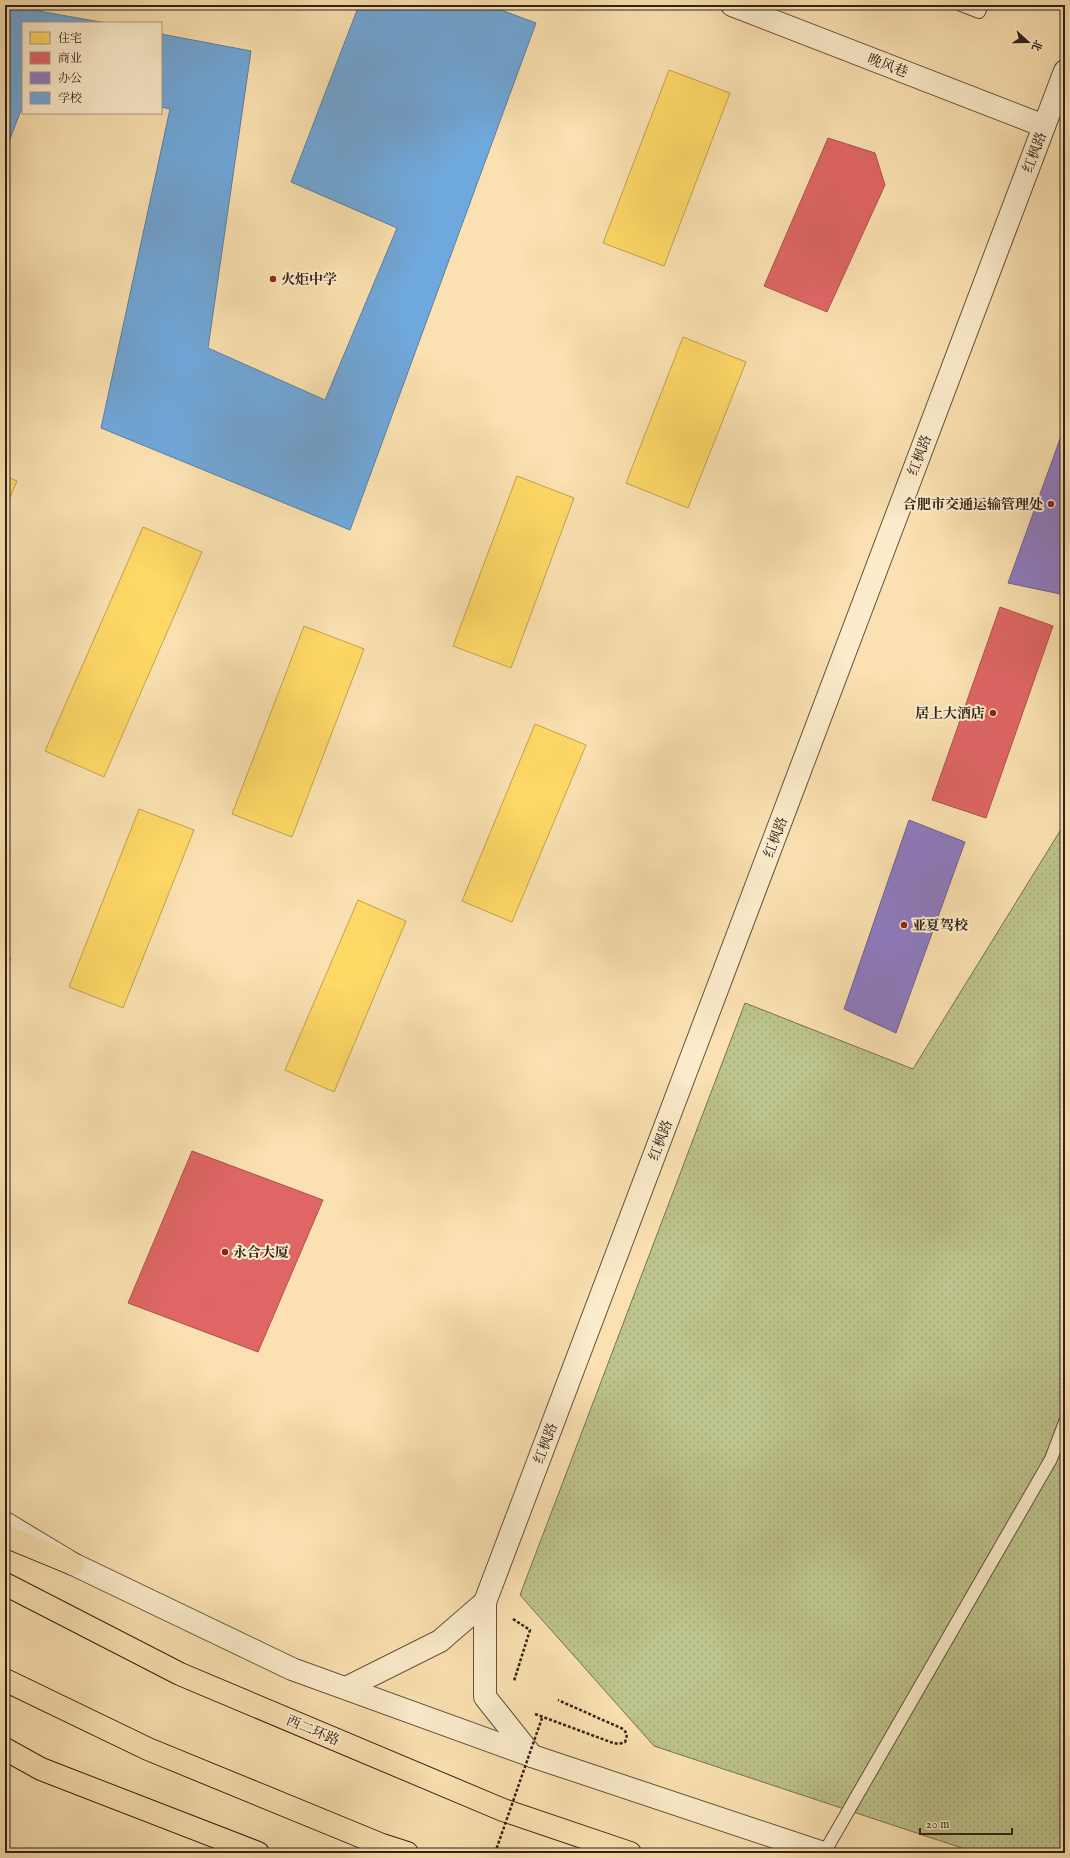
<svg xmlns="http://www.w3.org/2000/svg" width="1070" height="1858" viewBox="0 0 1070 1858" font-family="'IM FELL English','Noto Serif SC',serif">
<defs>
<pattern id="green-dots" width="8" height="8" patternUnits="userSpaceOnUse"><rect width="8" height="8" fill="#bdc38c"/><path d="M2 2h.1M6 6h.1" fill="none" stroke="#a3a778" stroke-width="1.8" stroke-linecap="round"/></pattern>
</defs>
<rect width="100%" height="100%" fill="#fbe1b1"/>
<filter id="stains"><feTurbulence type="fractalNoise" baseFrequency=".005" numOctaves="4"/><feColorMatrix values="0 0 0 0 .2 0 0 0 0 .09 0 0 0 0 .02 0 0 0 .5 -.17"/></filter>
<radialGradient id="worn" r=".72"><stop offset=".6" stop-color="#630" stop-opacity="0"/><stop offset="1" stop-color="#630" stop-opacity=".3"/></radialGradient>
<polygon fill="url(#green-dots)" stroke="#777252" points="1065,823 1065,1853 977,1853 654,1746 520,1595 745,1003 913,1069"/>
<g fill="#ffd966" stroke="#c1a24e">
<polygon points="669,70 730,93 664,266 603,243"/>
<polygon points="683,337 746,362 688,508 626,483"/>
<polygon points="5,476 17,481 5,509"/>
<polygon points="517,476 574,498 511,668 453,646"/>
<polygon points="143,527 202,552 104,777 45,751"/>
<polygon points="304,626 364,649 292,837 232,814"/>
<polygon points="535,724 586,745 512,922 462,901"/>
<polygon points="139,809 194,830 123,1008 69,987"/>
<polygon points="358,900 406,921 334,1092 285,1070"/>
<polygon points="5,956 11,959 5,973"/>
</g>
<g fill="#e06666" stroke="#ac524e">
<polygon points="828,138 875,153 885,185 827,312 764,286"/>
<polygon points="1000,607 1053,626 986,818 932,800"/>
<polygon points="192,1151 323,1200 258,1352 128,1303"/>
</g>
<g fill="#8e7cc3" stroke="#72618f">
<polygon points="1065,425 1065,595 1008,583"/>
<polygon points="909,820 965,842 896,1033 844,1009"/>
</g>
<g fill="#6fa8dc" stroke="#5c80a1">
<polygon points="5,5 106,23 23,23 23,105 5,152"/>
<polygon points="359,5 488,5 536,23 350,530 101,428 170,109 161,107 161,34 251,51 208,348 325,400 397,228 291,182"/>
</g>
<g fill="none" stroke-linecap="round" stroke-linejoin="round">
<g stroke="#64523e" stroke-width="14">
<g id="service">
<polyline points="961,5 979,12 982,5"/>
<polyline points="824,1853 1051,1459 1065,1422"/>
</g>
</g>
<g stroke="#64523e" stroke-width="24">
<g id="tertiary">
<polyline points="732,5 1044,126"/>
<polyline points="5,1523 73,1564 292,1669 532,1756 823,1853"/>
<polyline points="346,1688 440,1641 485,1602"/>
<polyline points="532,1756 485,1697 485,1602 1065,71"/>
</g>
</g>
<g stroke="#312217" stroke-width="24">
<g id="trunk">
<polyline points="5,1536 73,1564"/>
<polyline points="5,1584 180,1674 503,1810 630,1853"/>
<polyline points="5,1680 148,1749 382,1845 407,1853"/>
<polyline points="5,1749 41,1769 258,1853"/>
</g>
</g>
<g stroke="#312217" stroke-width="2.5" stroke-dasharray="3 2" stroke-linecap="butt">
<polyline points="513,1619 530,1630 514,1681"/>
<path d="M 535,1714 L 613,1743 L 619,1744 L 625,1742 C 627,1737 628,1734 623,1729 L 558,1700"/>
</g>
<use href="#service" stroke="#fceccc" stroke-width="12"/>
<use href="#tertiary" stroke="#fceccc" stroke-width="22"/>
<use href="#trunk" stroke="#fbe1b1" stroke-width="22"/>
<polyline stroke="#312217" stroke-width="2.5" stroke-dasharray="3 2" stroke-linecap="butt" points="495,1853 542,1718"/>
</g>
<g fill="#8f2418" stroke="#fceccc" stroke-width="1.5">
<circle cx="273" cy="279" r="4"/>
<circle cx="1051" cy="504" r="4"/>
<circle cx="993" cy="713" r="4"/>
<circle cx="904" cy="925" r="4"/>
<circle cx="225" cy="1252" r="4"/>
</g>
<g text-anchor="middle" stroke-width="4" stroke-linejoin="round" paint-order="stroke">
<g font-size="14" fill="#312217" stroke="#fceccc">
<text transform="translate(888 65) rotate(21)" y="5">晚风巷</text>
<text transform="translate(1034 152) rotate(-69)" y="5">红枫路</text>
<text transform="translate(919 455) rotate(-69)" y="5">红枫路</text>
<text transform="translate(775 837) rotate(-69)" y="5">红枫路</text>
<text transform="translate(660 1140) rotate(-69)" y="5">红枫路</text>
<text transform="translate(545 1443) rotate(-69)" y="5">红枫路</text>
<text transform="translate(313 1730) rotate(23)" y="5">西二环路</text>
</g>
<g font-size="14" font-weight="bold" fill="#312217" stroke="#fceccc" text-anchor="start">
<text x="281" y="284">火炬中学</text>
<text x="1043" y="509" text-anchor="end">合肥市交通运输管理处</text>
<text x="985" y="718" text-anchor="end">居上大酒店</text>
<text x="912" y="930">亚夏驾校</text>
<text x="233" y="1257">永合大厦</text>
</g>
</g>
<rect width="1070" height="1858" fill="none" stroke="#fbe1b1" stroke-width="20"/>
<rect x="6" y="6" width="1058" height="1846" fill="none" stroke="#312217" stroke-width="2"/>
<rect x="10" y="10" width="1050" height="1838" fill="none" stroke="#312217"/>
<rect x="22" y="22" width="140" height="92" fill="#fceccc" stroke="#ab9b84"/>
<rect x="30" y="32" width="20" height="12" fill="#ffd966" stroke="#ab9b84"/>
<text x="58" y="42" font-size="12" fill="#312217">住宅</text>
<rect x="30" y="52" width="20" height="12" fill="#e06666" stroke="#ab9b84"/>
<text x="58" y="62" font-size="12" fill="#312217">商业</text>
<rect x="30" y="72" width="20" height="12" fill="#8e7cc3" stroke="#ab9b84"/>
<text x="58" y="82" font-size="12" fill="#312217">办公</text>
<rect x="30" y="92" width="20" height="12" fill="#6fa8dc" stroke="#ab9b84"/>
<text x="58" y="102" font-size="12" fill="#312217">学校</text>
<g transform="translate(1028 42) rotate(111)" stroke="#fceccc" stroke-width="3" paint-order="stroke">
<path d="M0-3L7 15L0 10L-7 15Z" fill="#312217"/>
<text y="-6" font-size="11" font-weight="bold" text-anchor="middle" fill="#312217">北</text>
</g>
<path d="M920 1828v6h92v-6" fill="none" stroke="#312217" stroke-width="2"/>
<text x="926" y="1828" font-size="12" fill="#312217" stroke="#fceccc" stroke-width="3" paint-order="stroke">20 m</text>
<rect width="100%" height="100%" filter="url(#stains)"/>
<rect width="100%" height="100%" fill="url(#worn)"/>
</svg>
